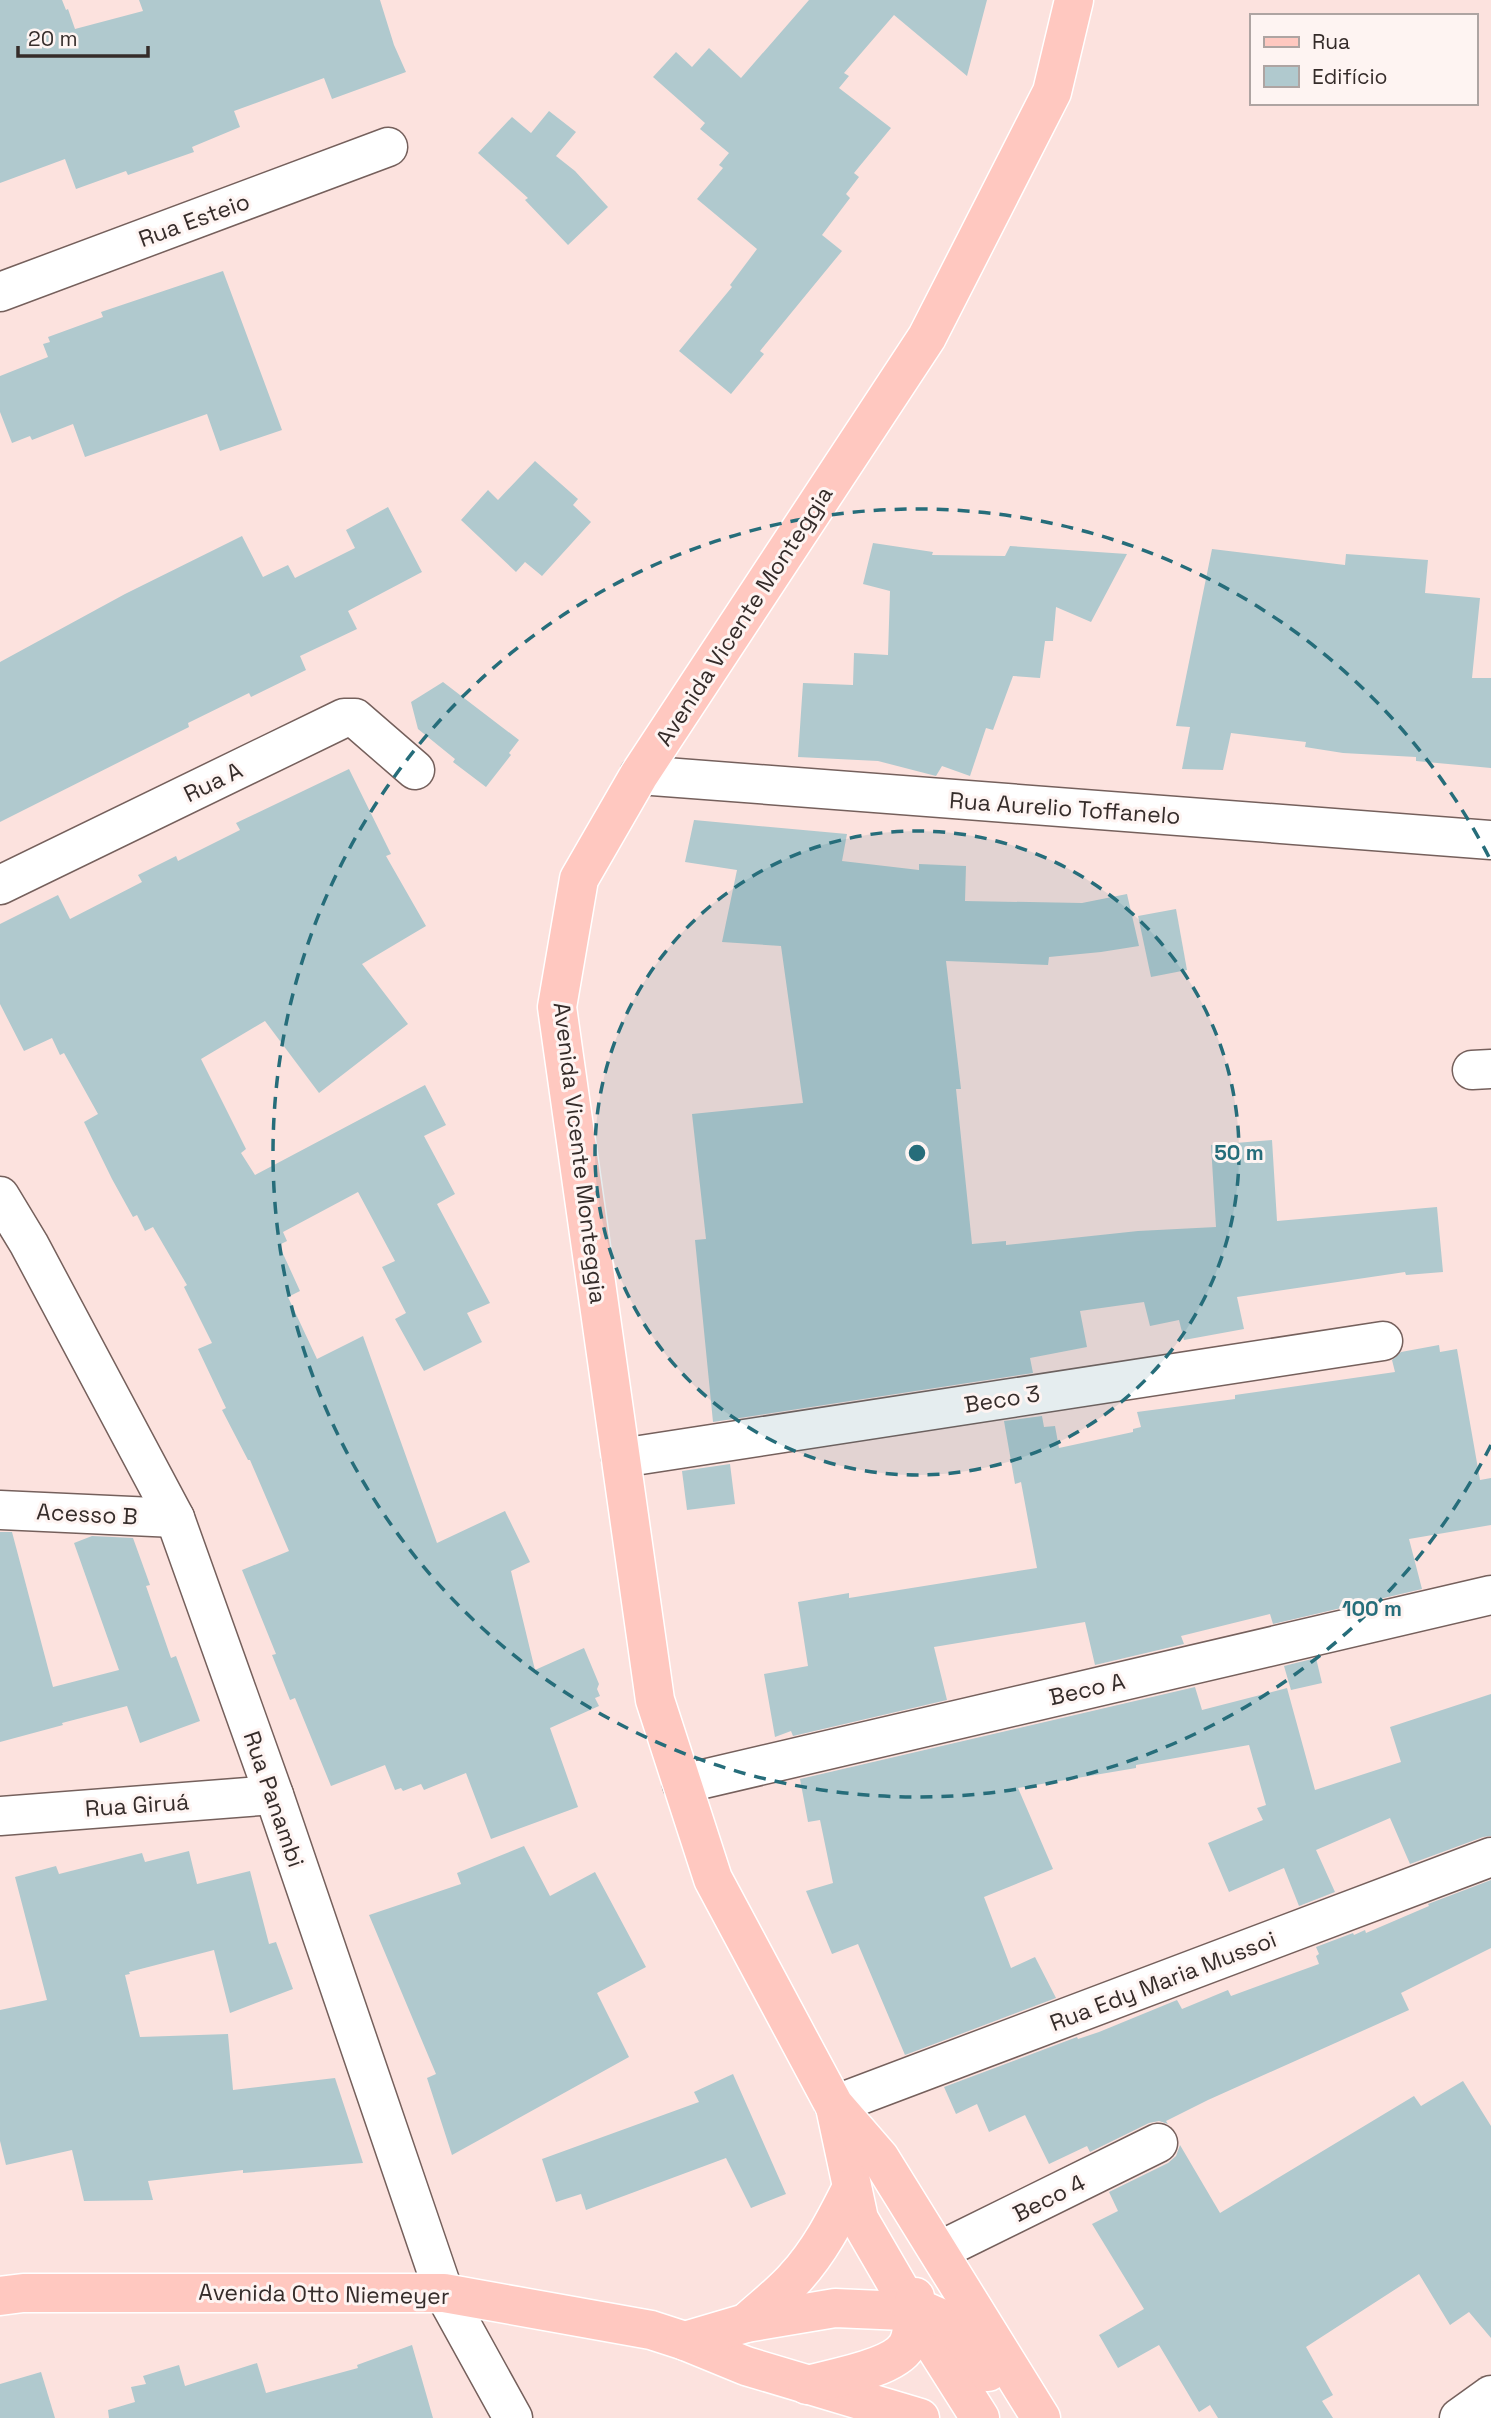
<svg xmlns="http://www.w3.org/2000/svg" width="1491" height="2418" viewBox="0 0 1491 2418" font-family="'Space Grotesk',sans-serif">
<rect width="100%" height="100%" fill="#fce2de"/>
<g fill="#b0c9ce">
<polygon points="0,0 62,0 66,10 68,9 75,29 143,11 139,0 380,0 394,45 406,72 332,99 324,78 234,111 240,127 192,147 194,152 128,175 126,171 76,189 65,159 0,183"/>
<polygon points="809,0 987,0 967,76 894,15 844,73 849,76 839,88 891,128 854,173 859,177 846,194 850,198 822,235 842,251 760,351 764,354 731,394 679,351 732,287 730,285 757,249 697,199 723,168 719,165 729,153 700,129 705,123 653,77 676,52 692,67 709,48 741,78"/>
<polygon points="549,111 576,132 556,156 575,171 608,207 568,245 525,200 528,198 478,153 512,117 531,133"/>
<polygon points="223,271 282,430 220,451 207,414 85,457 73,424 32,440 30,436 12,443 0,412 0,376 48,357 43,344 50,342 48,337 103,317 101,312"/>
<polygon points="535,461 578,499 573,505 591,522 542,576 525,562 516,572 461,520 488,490 498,500"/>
<polygon points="388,507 422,572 348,611 357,629 300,656 306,670 251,697 249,693 188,723 189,727 0,822 0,662 125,594 242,536 263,577 288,565 295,578 355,548 346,530"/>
<polygon points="873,543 933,552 932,555 1005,556 1010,546 1127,554 1091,622 1056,607 1053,641 1045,641 1040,678 1013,676 993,730 986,728 970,776 942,766 936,776 878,761 798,757 803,683 853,685 854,653 888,655 890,591 863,584"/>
<polygon points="1212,549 1345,565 1346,554 1428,560 1425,593 1480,598 1472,678 1491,678 1491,768 1416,761 1416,757 1343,753 1305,747 1306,742 1231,733 1223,770 1182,769 1190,727 1176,726"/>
<polygon points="443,682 519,740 509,753 511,755 486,787 453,762 455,759 418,729 411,702"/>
<polygon points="349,769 391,854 386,856 426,926 362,964 408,1024 319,1093 265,1021 201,1059 246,1149 241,1153 255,1175 425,1085 446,1125 424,1136 455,1194 437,1204 490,1303 467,1313 482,1342 424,1371 395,1319 406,1313 382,1267 395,1261 358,1192 283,1232 287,1241 279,1245 300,1291 288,1297 317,1359 363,1336 437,1543 505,1511 530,1562 511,1571 535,1670 584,1648 599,1684 597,1689 600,1696 595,1698 599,1706 550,1728 578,1807 491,1839 466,1773 424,1790 421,1784 403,1791 401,1788 395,1790 385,1765 331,1786 295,1698 290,1700 272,1655 276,1654 242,1570 289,1551 250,1460 248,1460 222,1410 226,1408 198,1349 212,1343 184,1287 187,1285 153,1227 145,1231 137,1215 133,1217 112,1179 84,1122 98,1114 64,1053 60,1055 52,1038 24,1051 0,1004 0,924 58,895 70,919 142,882 138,875 176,856 178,861 240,830 236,823"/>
<polygon points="694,820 847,834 842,861 919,870 919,864 966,866 965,901 1082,903 1127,894 1139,946 1101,952 1049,957 1048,965 946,961 961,1089 956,1089 972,1244 1006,1241 1006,1245 1138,1231 1216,1227 1211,1145 1272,1140 1277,1221 1437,1207 1443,1272 1406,1275 1405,1272 1237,1297 1244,1329 1184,1340 1179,1320 1150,1326 1144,1302 1080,1311 1087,1347 1030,1358 1033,1373 713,1422 695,1240 706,1239 692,1114 803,1103 781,946 722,942 737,870 685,862"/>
<polygon points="1176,909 1187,970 1151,977 1138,916"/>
<polygon points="1439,1345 1440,1352 1457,1349 1480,1480 1491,1478 1491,1525 1409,1539 1422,1589 1273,1624 1270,1614 1181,1636 1184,1644 1095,1665 1085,1622 934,1647 947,1700 793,1736 791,1731 775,1737 764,1674 808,1666 798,1602 849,1593 849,1598 1037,1568 1021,1482 1015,1484 1004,1421 1042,1416 1044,1427 1055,1426 1059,1448 1133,1432 1133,1429 1141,1427 1137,1412 1235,1399 1235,1395 1395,1372 1392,1360 1401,1352"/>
<polygon points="730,1464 735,1504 687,1510 682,1471"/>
<polygon points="0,1532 12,1532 53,1687 119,1670 74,1543 92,1536 133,1538 150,1585 146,1586 171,1658 176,1656 200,1721 140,1743 127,1706 62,1723 63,1725 0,1742"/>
<polygon points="1316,1658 1322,1683 1291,1690 1284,1666"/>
<polygon points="1195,1687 1202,1710 1287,1688 1315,1790 1401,1762 1390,1727 1491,1694 1491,1836 1483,1837 1410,1864 1390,1818 1316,1850 1335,1892 1299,1906 1284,1868 1229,1892 1208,1843 1263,1820 1257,1808 1266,1805 1249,1745 1136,1765 1136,1768 1018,1788 1053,1869 984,1897 1011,1968 1035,1957 1056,1998 905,2055 858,1944 832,1954 806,1891 833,1883 820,1820 808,1822 800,1779"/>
<polygon points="524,1846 550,1896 595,1872 646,1967 597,1993 629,2057 452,2155 427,2078 436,2074 369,1915 461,1884 457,1873"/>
<polygon points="189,1851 197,1884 250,1871 269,1944 276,1942 293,1989 230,2013 214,1950 129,1972 130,1974 125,1975 140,2037 228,2034 233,2090 335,2078 363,2163 243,2173 243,2170 148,2181 153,2200 84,2201 72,2150 6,2165 0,2141 0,2010 47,2000 15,1877 56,1866 59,1874 142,1853 145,1862"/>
<polygon points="1491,1880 1491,1948 1401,1993 1409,2010 1208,2100 1166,2121 1168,2124 1159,2121 1149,2123 1090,2152 1087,2146 1049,2164 1025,2115 989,2132 977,2104 956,2114 944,2087 1077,2037 1078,2039 1099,2032 1177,2000 1182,2009 1228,1990 1231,1996 1319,1964 1316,1956 1319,1954 1316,1947 1353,1933 1354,1935 1365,1930 1366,1933 1429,1906 1428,1904"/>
<polygon points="733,2074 786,2194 751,2208 726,2158 586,2210 581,2194 556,2202 542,2159 699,2102 694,2092"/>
<polygon points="1463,2081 1491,2126 1491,2338 1469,2312 1450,2325 1419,2274 1306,2347 1333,2395 1322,2401 1333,2418 1218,2418 1210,2405 1199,2412 1159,2345 1118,2368 1099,2335 1144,2309 1092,2224 1118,2211 1109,2192 1168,2163 1176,2156 1180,2145 1220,2213 1414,2096 1421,2106"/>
<polygon points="412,2345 433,2418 109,2418 108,2410 135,2402 131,2387 146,2384 143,2376 179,2365 185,2386 257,2363 266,2393 358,2368 357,2365"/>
<polygon points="41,2372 55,2418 0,2418 0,2384"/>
</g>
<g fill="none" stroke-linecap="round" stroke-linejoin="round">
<g stroke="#75605c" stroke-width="41">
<g id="minor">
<polyline points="0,292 388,147"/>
<polyline points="639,775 1491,840"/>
<polyline points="0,885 344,718 355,718 415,770"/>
<polyline points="1472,1070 1491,1069"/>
<polyline points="0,1196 29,1244 175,1518 274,1795 444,2293 513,2418"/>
<polyline points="621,1458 1383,1341"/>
<polyline points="0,1510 175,1518"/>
<polyline points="682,1784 1491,1595"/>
<polyline points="0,1816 274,1795"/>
<polyline points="834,2105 1491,1857"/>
<polyline points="939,2251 1158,2143"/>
<polyline points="1459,2418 1491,2395"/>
</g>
</g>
<g stroke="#fff" stroke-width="41">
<g id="major">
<polyline points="835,2107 859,2219 913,2312 980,2418"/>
<polyline points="0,2296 23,2293 444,2293 651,2330 685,2341 746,2366 920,2418"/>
<path d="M 746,2323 C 762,2308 781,2294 795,2278 C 819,2252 835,2221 851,2189"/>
<polyline points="685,2341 746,2323 835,2308 927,2312 945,2320 967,2341 988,2372"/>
<path d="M 807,2385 C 833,2378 893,2369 907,2346 C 915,2332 912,2313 915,2297"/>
<polyline points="1041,2418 880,2158 834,2105 713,1879 655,1700 557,1007 579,879 639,775 927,337 1052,92 1074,0"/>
</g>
</g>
<use href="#minor" stroke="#fff" stroke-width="38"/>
<use href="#major" stroke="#ffc8c0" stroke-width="38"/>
</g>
<circle cx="917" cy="1153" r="322" fill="#266d7a" fill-opacity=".12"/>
<g fill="none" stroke="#266d7a" stroke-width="3.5" stroke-dasharray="12 9">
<circle cx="917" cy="1153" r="322"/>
<path d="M1491 1445A644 644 0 1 1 1491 861"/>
</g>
<g text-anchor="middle" stroke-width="6" stroke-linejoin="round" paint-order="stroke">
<g font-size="23" fill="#352c2a" stroke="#fef4f2">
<text transform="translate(194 220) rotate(-20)" y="8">Rua Esteio</text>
<text transform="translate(744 616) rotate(-57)" y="8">Avenida Vicente Monteggia</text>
<text transform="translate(213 782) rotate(-26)" y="8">Rua A</text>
<text transform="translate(1065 808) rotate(4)" y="8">Rua Aurelio Toffanelo</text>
<text transform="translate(580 1153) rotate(83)" y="8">Avenida Vicente Monteggia</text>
<text transform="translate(1002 1399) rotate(-9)" y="8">Beco 3</text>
<text transform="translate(87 1514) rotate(3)" y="8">Acesso B</text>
<text transform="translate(1087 1689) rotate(-13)" y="8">Beco A</text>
<text transform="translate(274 1799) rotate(71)" y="8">Rua Panambi</text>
<text transform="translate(137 1805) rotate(-4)" y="8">Rua Giruá</text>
<text transform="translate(1163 1981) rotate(-21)" y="8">Rua Edy Maria Mussoi</text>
<text transform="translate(1049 2198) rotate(-27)" y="8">Beco 4</text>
<text transform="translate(324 2294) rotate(1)" y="8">Avenida Otto Niemeyer</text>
</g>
</g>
<circle cx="917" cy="1153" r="10" fill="#266d7a" stroke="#fef4f2" stroke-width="3.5"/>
<g font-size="21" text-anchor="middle" font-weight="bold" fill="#266d7a" stroke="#fef4f2" stroke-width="6" stroke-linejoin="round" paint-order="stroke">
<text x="1239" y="1160">50 m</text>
<text x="1372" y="1616">100 m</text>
</g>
<rect x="1250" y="14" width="228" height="91" fill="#fef4f2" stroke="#aea4a2" stroke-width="2"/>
<rect x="1264" y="37" width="35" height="10" fill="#ffc8c0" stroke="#aea4a2" stroke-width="2"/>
<text x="1312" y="49" font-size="21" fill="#352c2a">Rua</text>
<rect x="1264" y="66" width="35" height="21" fill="#b0c9ce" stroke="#aea4a2" stroke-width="2"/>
<text x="1312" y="84" font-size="21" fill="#352c2a">Edifício</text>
<path d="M18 46v10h130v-10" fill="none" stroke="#352c2a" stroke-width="3.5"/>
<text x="28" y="46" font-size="21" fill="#352c2a" stroke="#fef4f2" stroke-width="5" paint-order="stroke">20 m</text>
</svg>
